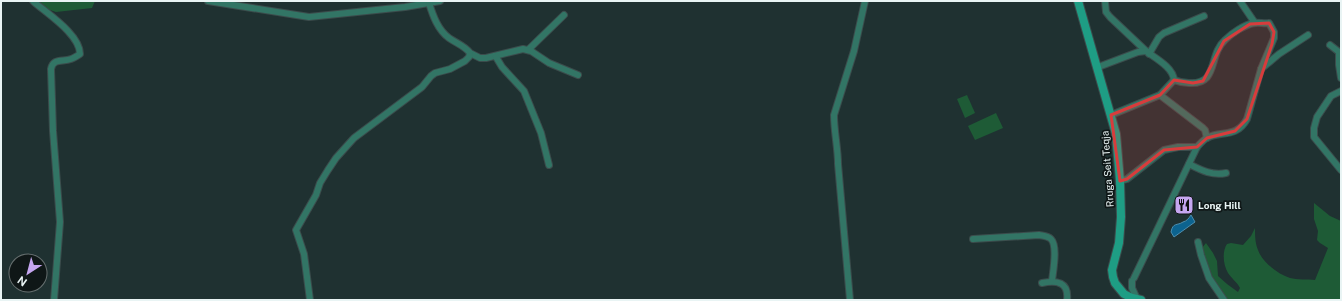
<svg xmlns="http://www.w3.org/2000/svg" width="1342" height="301" viewBox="0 0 1342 301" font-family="'Public Sans',sans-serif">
<rect width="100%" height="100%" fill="#1f3131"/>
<g fill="#1e5b36">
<polygon points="38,1 95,1 92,8 56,12 47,9"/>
<polygon points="967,95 975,113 965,118 957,99"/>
<polygon points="996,113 1003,128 975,140 968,126"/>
<path d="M 1314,203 L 1330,216 L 1341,221 L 1341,300 L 1227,300 L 1212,277 L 1202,248 L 1206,243 L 1213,253 L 1217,261 L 1218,276 L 1227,284 L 1238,292 L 1240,288 C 1237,282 1231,278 1228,273 C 1223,265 1222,251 1227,244 L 1231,243 L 1243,245 L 1251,236 L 1255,228 C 1255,235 1255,243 1258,250 C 1262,262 1278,274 1290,278 C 1297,280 1307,279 1315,280 L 1328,248 L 1320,243 L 1317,240 L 1318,231 L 1314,219 Z"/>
</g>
<path fill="#0c638f" stroke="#4e8ead" d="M 1191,215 L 1195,222 L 1174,237 L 1171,232 C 1173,222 1177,226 1183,222 C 1187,221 1189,218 1191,215 Z"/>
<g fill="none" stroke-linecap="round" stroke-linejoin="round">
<g stroke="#3b4c4c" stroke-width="8">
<g id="street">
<path d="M 33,1 C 46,13 80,34 80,54 C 77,56 74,58 71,59 C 62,62 53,58 51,69 L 53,131 L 60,222 L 54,300"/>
<polyline points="208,1 309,17 405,7 440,1"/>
<polyline points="1105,1 1106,12 1110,17 1146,51"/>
<polyline points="1240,1 1255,23"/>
<polyline points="1330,45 1339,52 1339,65 1341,78"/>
<polyline points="528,50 564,15"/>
<polyline points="470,53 480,58 486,58 523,49 531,51 549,63 578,75"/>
<polyline points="1149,54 1159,37 1164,33 1204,16"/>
<polyline points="496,57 502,67 524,91 541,133 549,165"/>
<path d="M 1101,66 L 1138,52 L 1146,51 C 1155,58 1173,67 1174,80"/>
<polyline points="1261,69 1279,54 1308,35"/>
<polyline points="1341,91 1331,96 1317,117 1314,128 1314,137 1341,170"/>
<polyline points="1111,115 1160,95 1203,128 1205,130 1207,138"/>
<path d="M 1189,164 C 1201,170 1212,176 1226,173"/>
<polyline points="1120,181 1127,179 1164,150 1178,147 1197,147"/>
<path d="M 973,239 L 1039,235 C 1044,236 1048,236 1051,239 C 1058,246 1053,271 1052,281"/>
<polyline points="1198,242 1201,255 1209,278 1224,300"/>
<path d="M 1134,278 L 1197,147 C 1200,144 1203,140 1207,138 C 1221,130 1236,139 1247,119 L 1261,69 L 1274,38 L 1274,32 L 1269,23 C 1264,24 1259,22 1254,23 C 1244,25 1232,33 1225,40 C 1208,55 1219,85 1189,83 C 1184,83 1179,82 1174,80 L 1160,95"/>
<polyline points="1132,281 1132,288 1137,299"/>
<path d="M 1042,283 C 1057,280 1069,282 1067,300"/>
<path d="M 310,300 L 304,254 L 296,230 L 316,195 L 320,183 L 328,170 L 336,158 L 354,138 L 422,87 L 431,76 L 435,73 L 450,69 L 465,61 L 469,57 L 470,53 C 465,46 456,43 449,38 C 438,30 433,16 429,3"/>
<path d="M 850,300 L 838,164 C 838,148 834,132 834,115 L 854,51 L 865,1"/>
</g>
</g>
<g stroke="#3b4c4c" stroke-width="10">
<polyline id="secondary" points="1078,1 1116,134 1120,181 1121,217 1119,243 1112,270 1113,277 1115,283 1124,294 1132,298 1141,300"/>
</g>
<use href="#street" stroke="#327565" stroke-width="6"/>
<use href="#secondary" stroke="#1e9d84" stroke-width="8"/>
</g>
<path fill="#d83c3c" fill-opacity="0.2" stroke="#d83c3c" stroke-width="3" stroke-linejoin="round" d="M 1269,23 L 1274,32 L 1272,44 L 1247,119 L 1235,131 L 1207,138 L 1197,147 L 1164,150 L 1127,179 L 1120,181 L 1111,115 L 1160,95 L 1174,80 L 1193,83 L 1203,81 L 1224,41 L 1250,24 Z"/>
<defs>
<g id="restaurant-square" transform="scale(1)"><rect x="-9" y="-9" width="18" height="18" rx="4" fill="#c5a6f0" stroke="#0f1717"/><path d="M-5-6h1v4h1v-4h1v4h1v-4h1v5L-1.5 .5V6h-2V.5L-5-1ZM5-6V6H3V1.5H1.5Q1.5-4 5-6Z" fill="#111"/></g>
</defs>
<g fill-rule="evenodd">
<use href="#restaurant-square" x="1184" y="205"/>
</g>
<g text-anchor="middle" stroke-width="3.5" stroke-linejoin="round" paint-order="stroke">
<g font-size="10" fill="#e9f4f4" stroke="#0f1717">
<text transform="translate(1107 169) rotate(-94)" y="4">Rruga Seit Teqja</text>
</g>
<g font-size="10" font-weight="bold" fill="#e9f4f4" stroke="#0f1717" text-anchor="start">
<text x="1198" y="209">Long Hill</text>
</g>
</g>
<rect width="1342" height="301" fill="none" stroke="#e9f4f4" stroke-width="4"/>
<g transform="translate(28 273) rotate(216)"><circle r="19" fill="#0f1717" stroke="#666f6f"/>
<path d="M0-3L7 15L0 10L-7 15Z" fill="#c5a6f0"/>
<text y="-6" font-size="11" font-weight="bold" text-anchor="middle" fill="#e9f4f4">N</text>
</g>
</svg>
